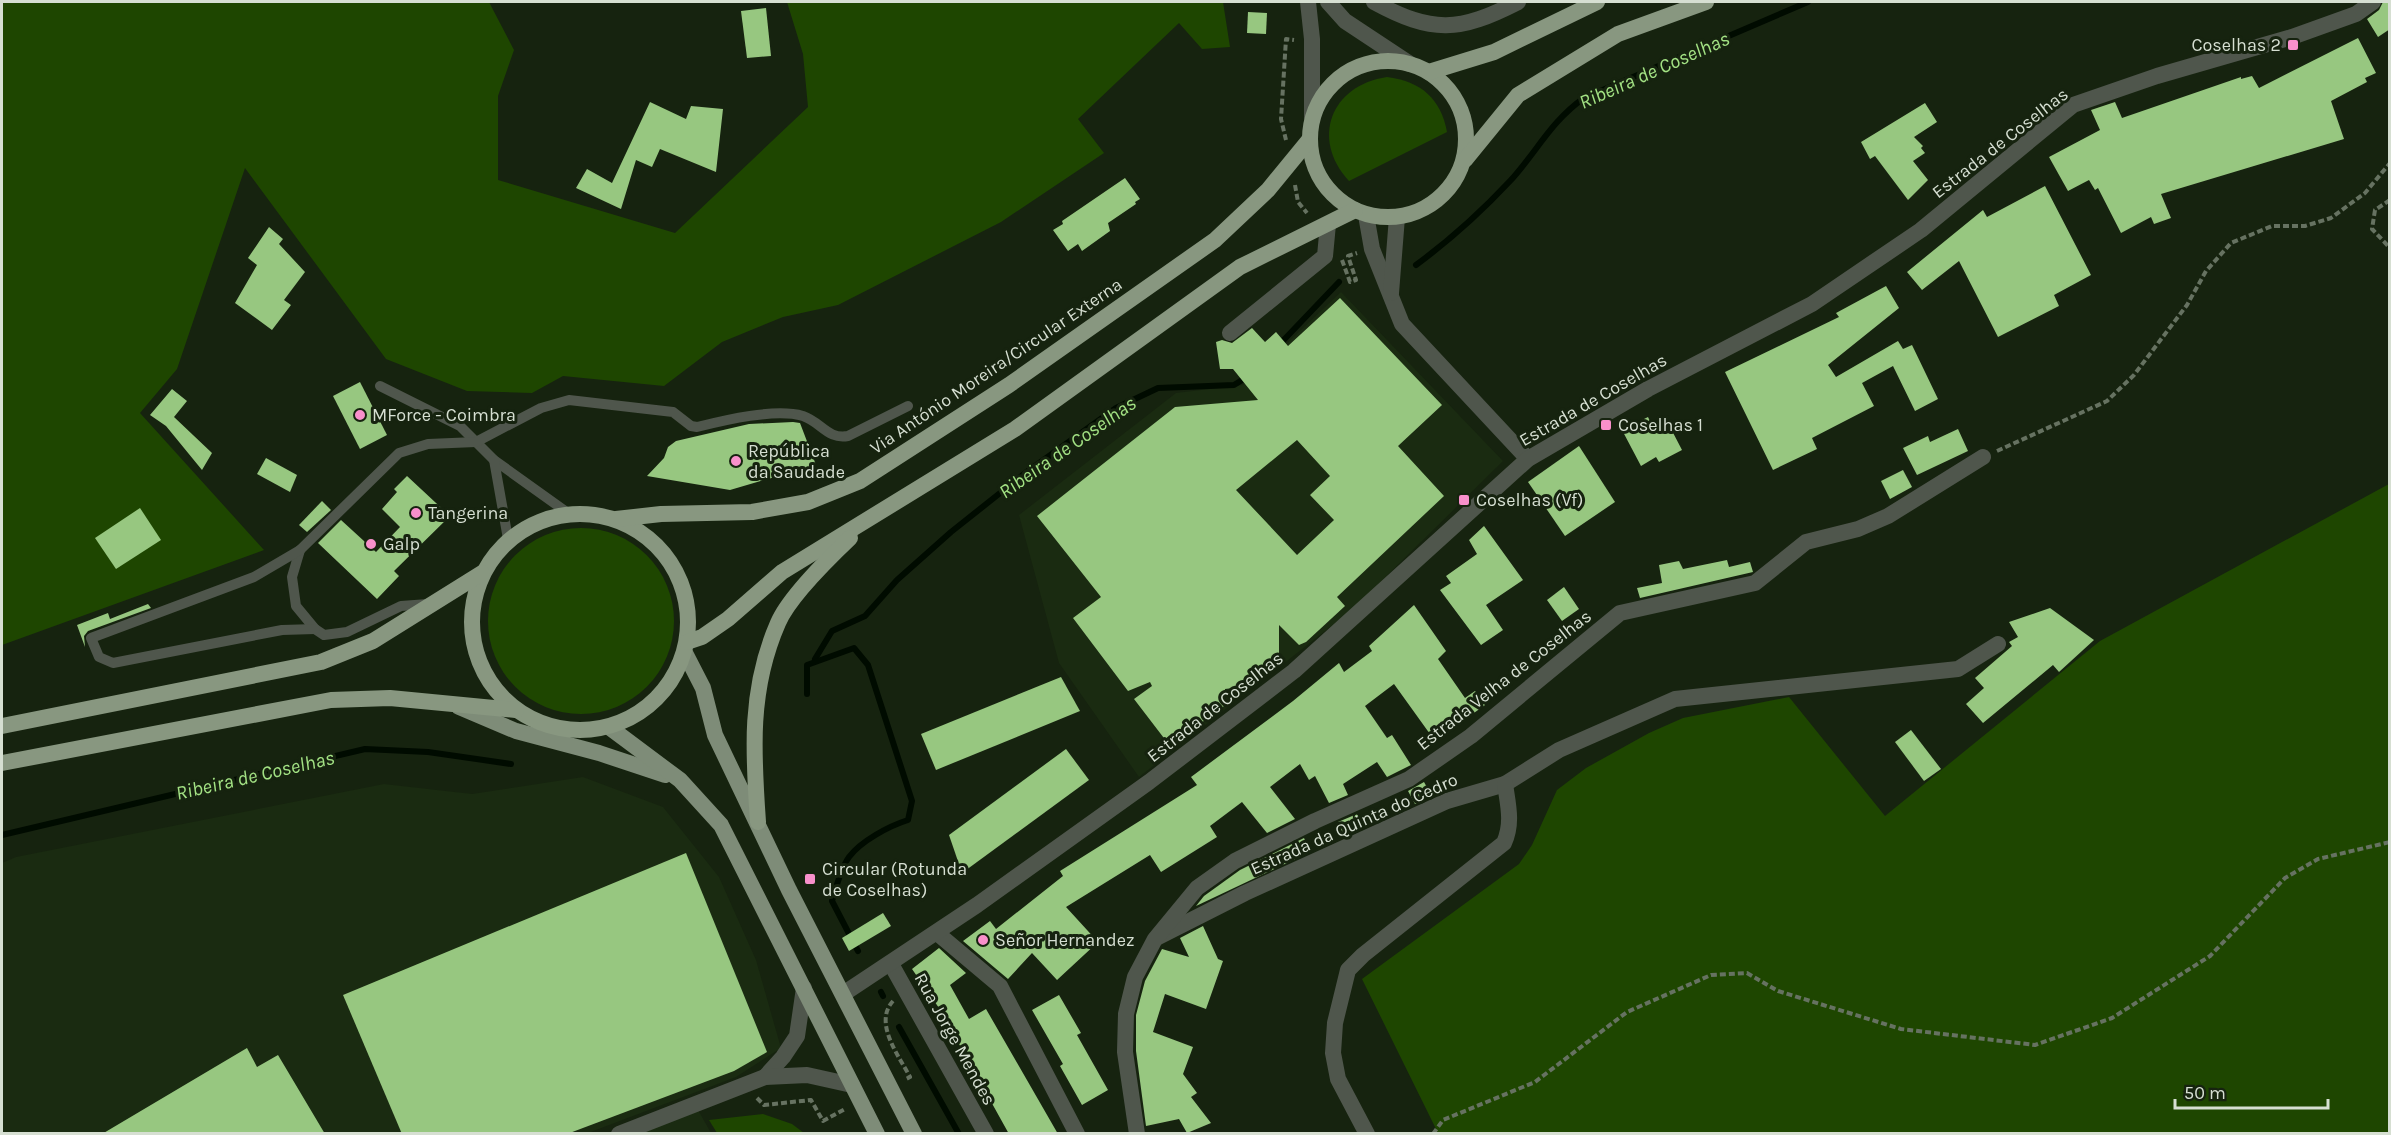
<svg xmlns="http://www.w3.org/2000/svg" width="2391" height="1135" viewBox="0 0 2391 1135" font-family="Karla,sans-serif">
<rect width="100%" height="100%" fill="#16230f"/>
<g fill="#1a2b11">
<polygon points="1341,292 1503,461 1353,609 1139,777 1059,663 1019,515 1176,393 1243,385"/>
<polygon points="583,777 663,807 719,877 756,960 781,1048 736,1077 588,1133 2,1134 2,863 16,857 384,784 472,794"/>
<polygon points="698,1110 711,1133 638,1134"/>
</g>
<g fill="#1e4600">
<polygon points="2,2 489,2 514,50 498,96 498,180 675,233 808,107 803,54 787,2 1223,2 1230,47 1202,49 1179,23 1078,119 1104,153 1001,222 838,305 783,317 722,342 664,386 563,376 532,393 467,391 386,359 245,168 177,369 140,413 264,550 2,645"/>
<path d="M 1387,77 C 1421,81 1441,99 1447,132 L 1349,181 C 1310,139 1331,85 1387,77 Z"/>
<polygon points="2389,484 2389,1133 1438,1133 1362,979 1519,864 1532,845 1557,790 1586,768 1649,733 1683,718 1789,697 1885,816 2100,641"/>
<circle cx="581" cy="621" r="93"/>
<polygon points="763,1114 792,1124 804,1133 717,1133 709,1120"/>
</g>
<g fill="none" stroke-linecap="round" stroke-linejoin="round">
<g stroke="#000b00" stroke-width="6">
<path d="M 1416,265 C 1450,240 1481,212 1510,181 C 1536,153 1551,121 1584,98 L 1808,2"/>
<polyline points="1278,346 1339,282"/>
<polyline points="815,659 832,631 865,616 897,580 951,532 1024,474 1116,408 1158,388 1234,385 1247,377"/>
<path d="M 807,694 L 807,665 L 854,648 L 868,665 L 912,801 L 908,820 C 889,826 861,841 849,857 C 841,868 836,887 832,901 L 858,951"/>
<polyline points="2,835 365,749 428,752 511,764"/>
<polyline points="881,992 883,996"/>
<polyline points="899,1027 959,1134"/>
</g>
</g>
<g fill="#97c780" fill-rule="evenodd">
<polygon points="2383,2 2390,2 2390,29 2378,37 2367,19 2379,10"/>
<polygon points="766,8 771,56 747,58 741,11"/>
<polygon points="1248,12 1267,13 1266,34 1247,33"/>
<polygon points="2358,38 2376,73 2365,78 2367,82 2331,101 2344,139 2161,194 2171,218 2154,224 2151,217 2121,233 2098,188 2095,190 2089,180 2068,191 2049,157 2100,130 2091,110 2115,102 2122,118 2241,77 2241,79 2252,76 2259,88"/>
<polygon points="650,102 686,119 691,106 723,109 716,172 660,149 652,167 636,160 621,209 576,188 587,169 612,183"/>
<polygon points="1925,103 1937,122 1914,137 1923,146 1921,148 1925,153 1913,161 1928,180 1908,200 1875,156 1870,159 1861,142"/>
<polygon points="1125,178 1140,199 1135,202 1136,204 1108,223 1110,231 1082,251 1078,244 1068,251 1053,230 1063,224 1062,221"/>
<polygon points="2045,186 2091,275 2054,295 2059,306 1998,337 1959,261 1922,290 1907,272 1983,210 1987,217"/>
<polygon points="269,227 283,239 279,244 305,272 284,300 291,305 272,330 235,303 257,265 248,258"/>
<polygon points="1886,286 1899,308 1828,365 1836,377 1898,341 1903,349 1912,345 1938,399 1915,411 1893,366 1862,383 1874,406 1812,438 1817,449 1773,470 1725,372 1839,317 1836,313"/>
<path d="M 1340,298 L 1442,405 L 1398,446 L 1444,496 L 1337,597 L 1345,606 L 1306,642 L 1299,645 L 1279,625 L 1279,665 L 1250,686 L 1225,689 L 1224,706 L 1170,746 L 1134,699 L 1152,686 L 1150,682 L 1128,691 L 1073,618 L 1101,597 L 1037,516 L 1175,407 L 1258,400 L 1233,369 L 1220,369 L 1216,342 L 1222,340 L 1232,343 L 1252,328 L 1265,342 L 1276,332 L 1288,346 ZM 1297,440 L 1330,476 L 1310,495 L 1334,520 L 1297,555 L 1236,490 Z"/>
<polygon points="360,382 387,435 360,449 333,396"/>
<polygon points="172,389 187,401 174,417 212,453 202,470 166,426 150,415"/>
<polygon points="1648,417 1655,432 1669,425 1682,450 1659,462 1656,457 1641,466 1622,430"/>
<polygon points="793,422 800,423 816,465 730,490 647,476 664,458 668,447 676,441 749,424"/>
<polygon points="1958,429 1968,451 1917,475 1903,448 1928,436 1930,442"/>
<polygon points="1579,446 1615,502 1565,536 1528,482"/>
<polygon points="266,458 297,475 290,492 257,474"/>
<polygon points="1903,470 1912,487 1890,499 1881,481"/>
<polygon points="407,476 450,516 394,571 399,576 377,599 318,543 341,520 376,552 400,527 382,509 397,492 394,489"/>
<polygon points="322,501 331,510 307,532 299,525"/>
<polygon points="140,508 161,540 116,569 95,538"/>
<polygon points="1484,526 1523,580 1486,605 1503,630 1481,645 1440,590 1451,583 1446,576 1477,554 1469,540"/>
<polygon points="1727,560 1729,567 1750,562 1753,572 1640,598 1637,588 1662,583 1659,565 1679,561 1683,569"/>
<polygon points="1564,587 1579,609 1562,621 1547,600"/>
<polygon points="148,604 151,608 88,631 84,636 85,647 77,625 108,613 110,619"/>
<polygon points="1414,605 1446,651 1438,659 1465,698 1475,691 1485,705 1435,741 1394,684 1365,706 1387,738 1392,735 1411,765 1387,777 1377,762 1343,784 1348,795 1329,803 1315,776 1309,780 1300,764 1270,787 1295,819 1267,833 1242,802 1210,826 1217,837 1161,872 1150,855 1066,907 1098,942 1057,980 1032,953 1008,979 963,941 990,921 996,929 1063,876 1060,871 1197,785 1191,777 1293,701 1339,663 1344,672 1372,651 1369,646"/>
<polygon points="2050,608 2094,640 2059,672 2053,665 1983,723 1966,704 1984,688 1975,678 2012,646 2009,642 2018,637 2009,622"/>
<polygon points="1061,677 1080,711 936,770 921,734"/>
<polygon points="1911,730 1941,769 1924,781 1895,742"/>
<polygon points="1066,749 1089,780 962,873 949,835"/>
<polygon points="1424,782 1432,796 1415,804 1408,791"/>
<polygon points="1357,814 1364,827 1344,836 1338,822"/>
<polygon points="1304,838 1310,852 1196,906 1204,896 1240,870"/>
<polygon points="686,853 767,1052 734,1071 567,1134 402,1134 343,995"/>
<polygon points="883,913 891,926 849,951 842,938"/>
<polygon points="1203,926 1218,959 1223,961 1206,1009 1165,994 1153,1032 1193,1047 1183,1074 1197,1093 1191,1097 1211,1123 1187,1133 1179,1119 1146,1126 1136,1051 1136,1015 1145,981 1162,949 1189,957 1180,938"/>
<polygon points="939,948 966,973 950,985 969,1019 986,1009 1058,1134 1009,1134 939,1008 912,969"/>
<polygon points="1059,995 1081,1033 1077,1035 1108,1090 1082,1105 1060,1066 1063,1064 1032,1010"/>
<polygon points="247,1048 257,1067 278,1055 325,1134 102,1134"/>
</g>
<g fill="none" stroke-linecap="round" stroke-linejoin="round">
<g stroke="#667261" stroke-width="4" stroke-dasharray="6 3" stroke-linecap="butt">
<polyline points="1286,140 1281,119 1286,39 1294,40"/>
<polyline points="1295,185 1298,202 1307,213"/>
<polyline points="2390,200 2375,210 2372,229 2390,248"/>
<polyline points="1342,260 1350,282 1356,280 1348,256 1357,253"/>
<polyline points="1997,451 2107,401 2134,375 2187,305 2206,271 2231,243 2272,226 2305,226 2331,218 2365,193 2390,163"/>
<path d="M 893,1001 C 873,1023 899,1056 910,1077 L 906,1079"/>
<polyline points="757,1098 764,1105 811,1100 823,1121 845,1109"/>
<polyline points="1433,1134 1443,1120 1535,1082 1627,1012 1711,975 1747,973 1778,991 1901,1029 2035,1045 2112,1018 2210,956 2285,878 2318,859 2390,842"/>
</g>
<g stroke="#4f564c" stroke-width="10">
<polyline points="380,386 460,426 494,460 568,513"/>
<polyline points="494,460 508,539"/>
<polyline points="300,550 292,577 296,606 315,629 324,635 347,632 401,606 428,604"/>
<path d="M 315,629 L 282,630 L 113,663 L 99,657 L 91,638 L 254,577 L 300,550 L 399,453 L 428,444 L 476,442 L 541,408 L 569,400 L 673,412 L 691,426 L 697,427 C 725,420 775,408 803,416 C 821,422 828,440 848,436 L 908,406"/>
</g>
<g stroke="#4f564c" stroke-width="16">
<path d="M 1374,2 C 1433,34 1459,32 1518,2"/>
<polyline points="1366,215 1372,249 1402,324 1528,459"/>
<polyline points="1391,293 1397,217"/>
<polyline points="1230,333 1325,256 1328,224"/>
<polyline points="937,933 1000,986 1077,1134"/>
<polyline points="1158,937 1245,893 1447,801 1505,784 1559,750 1675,699 1958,669 1998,644"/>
<polyline points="891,964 986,1134"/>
<polyline points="765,1077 783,1057 797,1036 804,988"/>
<polyline points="619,1134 765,1077 807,1075 852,1085"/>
<polyline points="1137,1134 1125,1052 1126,1014 1135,977 1155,939 1197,888 1235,861 1315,821 1409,779 1471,736 1620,613 1755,583 1806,542 1858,529 1888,516 1983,457"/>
<path d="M 1367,1134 L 1338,1079 L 1333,1053 L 1335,1023 L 1348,970 L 1363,955 L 1504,843 C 1513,823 1508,805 1505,784"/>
</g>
<g stroke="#4f564c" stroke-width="16">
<polyline points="1308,2 1312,39 1312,118"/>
<polyline points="1328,2 1345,21 1410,64"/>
<polyline points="843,994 977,905 1149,782 1294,671 1528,459 1648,389 1812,304 1921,230 2073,105 2157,76 2292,37 2356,14 2373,2"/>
</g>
<g stroke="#7e8c78" stroke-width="16">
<polyline points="685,653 703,688 715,735 789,890 914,1134"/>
<polyline points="459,707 516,731 599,753 665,775"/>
<polyline points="609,727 680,780 721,825 877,1134"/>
</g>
<g stroke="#889780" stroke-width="16">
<circle cx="1388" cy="139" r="78"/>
<polyline points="1429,72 1494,52 1597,2"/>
<polyline points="1465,160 1518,95 1618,34 1706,2"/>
<circle cx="580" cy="622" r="108"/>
<polyline points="616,519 661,514 752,512 808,502 860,481 1009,385 1215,240 1268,190 1309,140"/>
<polyline points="687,642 702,637 728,619 782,572 1015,429 1240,267 1355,210"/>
<polyline points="2,726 321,662 373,641 482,573"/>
<polyline points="2,763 331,700 390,698 516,710"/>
<path d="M 758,822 C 753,752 749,689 778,623 C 789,597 829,558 850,538"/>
</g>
</g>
<g fill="#f890cb" stroke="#16230f" stroke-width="2">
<rect x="2287" y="39" width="12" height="12" rx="3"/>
<circle cx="360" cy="415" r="6"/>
<rect x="1600" y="419" width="12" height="12" rx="3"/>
<circle cx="736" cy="461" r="6"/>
<rect x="1458" y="494" width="12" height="12" rx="3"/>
<circle cx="416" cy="513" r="6"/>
<circle cx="371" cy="544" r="6"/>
<rect x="804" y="873" width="12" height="12" rx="3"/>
<circle cx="983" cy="940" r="6"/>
</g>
<g text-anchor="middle" stroke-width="6" stroke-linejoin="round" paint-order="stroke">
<g font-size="18" fill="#d6dfd2" stroke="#16230f" text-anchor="start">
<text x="2281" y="51" text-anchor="end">Coselhas 2</text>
<text x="372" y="421">MForce - Coimbra</text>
<text x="1618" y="431">Coselhas 1</text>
<text x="748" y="457">República<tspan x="748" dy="21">da Saudade</tspan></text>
<text x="1476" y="506">Coselhas (Vf)</text>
<text x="428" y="519">Tangerina</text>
<text x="383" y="550">Galp</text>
<text x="822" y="875">Circular (Rotunda<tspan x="822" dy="21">de Coselhas)</tspan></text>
<text x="995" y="946">Señor Hernandez</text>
</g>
<g font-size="18" fill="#d6dfd2" stroke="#16230f">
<text transform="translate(2000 143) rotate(-38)" y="6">Estrada de Coselhas</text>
<text transform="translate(996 366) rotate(-34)" y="6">Via António Moreira/Circular Externa</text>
<text transform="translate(1593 400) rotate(-30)" y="6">Estrada de Coselhas</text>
<text transform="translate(1504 680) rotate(-38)" y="6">Estrada Velha de Coselhas</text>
<text transform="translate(1215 707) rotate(-38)" y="6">Estrada de Coselhas</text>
<text transform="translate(1354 824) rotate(-24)" y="6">Estrada da Quinta do Cedro</text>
<text transform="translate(955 1039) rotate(61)" y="6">Rua Jorge Mendes</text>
</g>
<g font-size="20" font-style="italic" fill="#a3e284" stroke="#16230f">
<text transform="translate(1654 70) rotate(-24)" y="7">Ribeira de Coselhas</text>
<text transform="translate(1067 447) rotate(-35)" y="7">Ribeira de Coselhas</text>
<text transform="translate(255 775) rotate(-13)" y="7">Ribeira de Coselhas</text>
</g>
</g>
<rect width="2391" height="1135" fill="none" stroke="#d6dfd2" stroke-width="6"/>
<path d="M2175 1099v9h153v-9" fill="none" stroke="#d6dfd2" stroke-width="3"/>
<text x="2184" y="1099" font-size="18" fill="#d6dfd2" stroke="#16230f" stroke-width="4.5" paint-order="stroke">50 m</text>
</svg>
